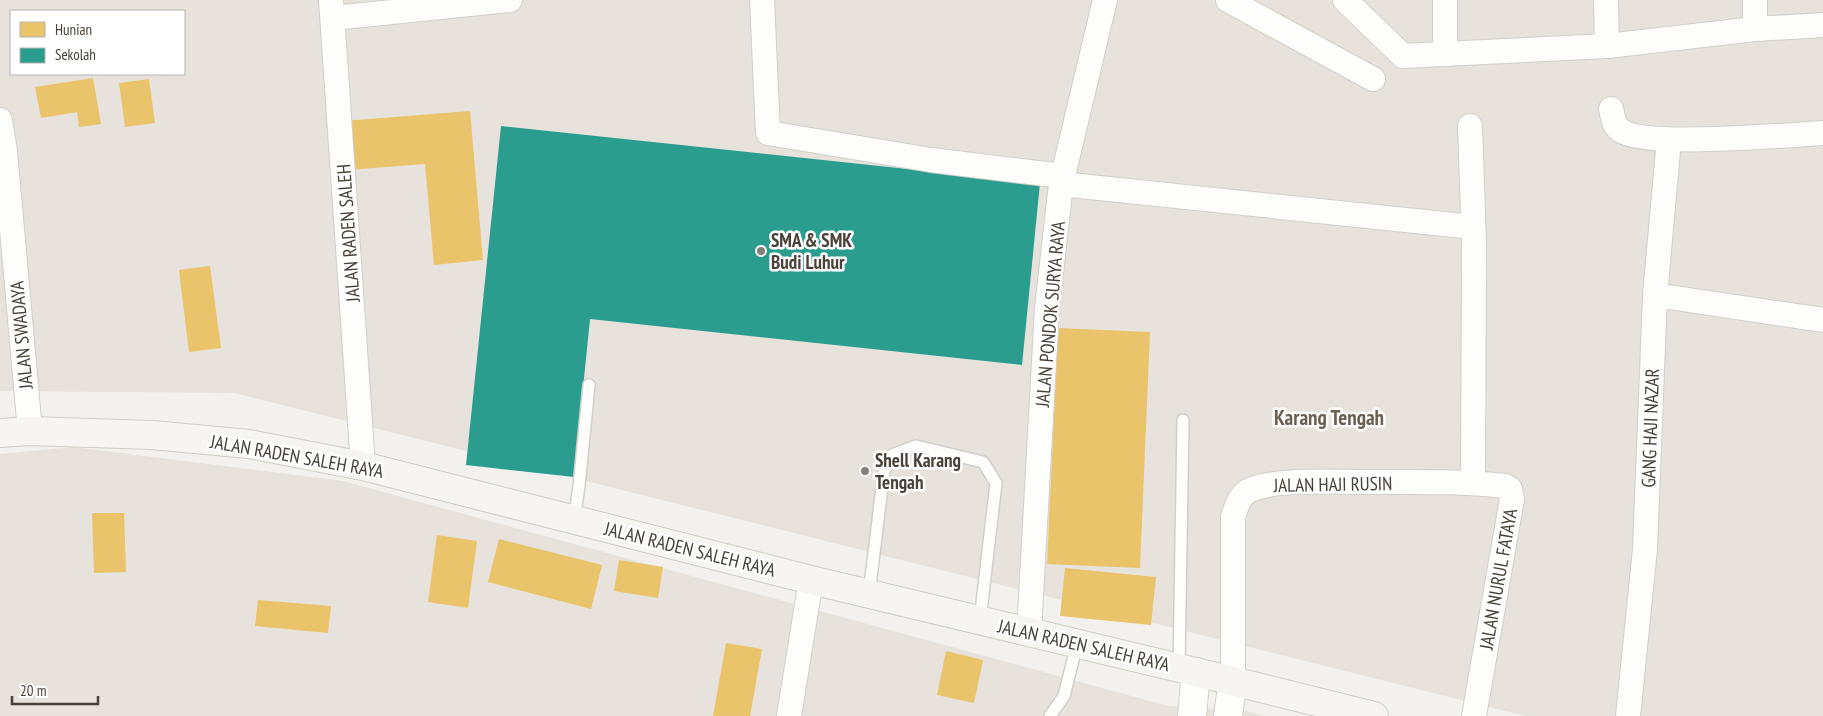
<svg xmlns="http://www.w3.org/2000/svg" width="1823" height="716" viewBox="0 0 1823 716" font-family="'PT Sans Narrow',sans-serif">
<rect width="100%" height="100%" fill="#f3f1ee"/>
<g fill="#e7e2db" fill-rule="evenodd">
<path d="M 0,0 L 1823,0 L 1823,716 L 1525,716 L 234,393 L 0,391 ZM 11,11 L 184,11 L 184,74 L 11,74 Z"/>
<polygon points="73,447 343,481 1168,706 1245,711 1265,716 0,716 0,454"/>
</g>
<g fill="#e9c46a">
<polygon points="93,78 101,124 79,127 77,112 41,118 35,87"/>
<polygon points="149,79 155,123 125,127 119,83"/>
<polygon points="470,111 483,260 434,265 425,164 348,170 344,121"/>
<polygon points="210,266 221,348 189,352 179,270"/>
<polygon points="1058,328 1150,332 1140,568 1047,564"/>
<polygon points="92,513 124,513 126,572 94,573"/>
<polygon points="437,535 477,541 468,608 428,602"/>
<polygon points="499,539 602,565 591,609 488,582"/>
<polygon points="619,560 663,567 658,598 614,591"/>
<polygon points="1065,568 1156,577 1151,625 1060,616"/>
<polygon points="258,600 331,606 328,633 255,626"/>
<polygon points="726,643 762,649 750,716 713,716"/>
<polygon points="946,651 983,660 974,703 937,695"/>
</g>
<polygon fill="#2a9d8f" points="501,126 1040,183 1022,365 590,319 574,477 466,465"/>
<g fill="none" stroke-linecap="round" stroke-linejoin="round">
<g stroke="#d1cfcb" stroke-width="14">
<g id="service">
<polyline points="574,520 579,486 589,385"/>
<polyline points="869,594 884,471 892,455 916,446 983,462 996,483 980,620"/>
<polyline points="1179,668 1183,420"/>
<polyline points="1050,716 1064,696 1077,644"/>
</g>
</g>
<g stroke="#d1cfcb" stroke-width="26">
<g id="minor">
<polyline points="331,0 363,466"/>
<polyline points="762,0 768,133 931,160 1063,176"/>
<polyline points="1228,0 1373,79"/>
<polyline points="1345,0 1403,56 1607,46 1755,29 1823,25"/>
<polyline points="1606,0 1607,46"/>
<polyline points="333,18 510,0"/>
<polyline points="1755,29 1755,0"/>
<polyline points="1445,54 1445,0"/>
<path d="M 1611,109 C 1613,116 1613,125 1620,130 C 1642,148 1788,135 1823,133"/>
<polyline points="0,120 5,151 30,431"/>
<polyline points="1470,126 1474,243 1473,482"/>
<polyline points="1061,184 1473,227"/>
<polyline points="1655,295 1823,320"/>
<polyline points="1029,632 1047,308 1061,184 1105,0"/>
<path d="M 1233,681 L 1233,517 C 1236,508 1239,496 1248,491 C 1274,478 1335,482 1365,482 C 1412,482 1459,481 1505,486 L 1510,489 L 1512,499 L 1474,716"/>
<polyline points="789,716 811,580"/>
<polyline points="1628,716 1645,549 1655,295 1669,140"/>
</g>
</g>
<g stroke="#d1cfcb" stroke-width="30">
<g id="tertiary">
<polyline points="1192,716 1196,672"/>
<polyline points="1228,716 1233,681"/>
</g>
</g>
<g stroke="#d2cdc5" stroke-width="30">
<polyline id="secondary" points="0,433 30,431 152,435 249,444 363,466 811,580 1196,672 1374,716"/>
</g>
<use href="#service" stroke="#fdfdfc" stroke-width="11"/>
<use href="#minor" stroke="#fdfdfc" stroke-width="24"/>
<use href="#tertiary" stroke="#fdfdfc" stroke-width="28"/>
<use href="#secondary" stroke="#f7f5f1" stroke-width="28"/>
</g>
<g fill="#857f78" stroke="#fff" stroke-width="2">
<circle cx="761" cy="251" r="5"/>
<circle cx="865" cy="471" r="5"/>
</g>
<g text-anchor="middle" stroke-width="5" stroke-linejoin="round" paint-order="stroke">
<g font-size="19" fill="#4a4239" stroke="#fff">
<text transform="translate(348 233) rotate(-94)" y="7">JALAN RADEN SALEH</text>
<text transform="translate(1050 314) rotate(-85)" y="7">JALAN PONDOK SURYA RAYA</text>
<text transform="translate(21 335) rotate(-95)" y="7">JALAN SWADAYA</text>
<text transform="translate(1650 428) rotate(-88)" y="7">GANG HAJI NAZAR</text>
<text transform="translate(297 456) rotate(10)" y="7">JALAN RADEN SALEH RAYA</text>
<text transform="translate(1333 484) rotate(-1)" y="7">JALAN HAJI RUSIN</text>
<text transform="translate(690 549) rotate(14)" y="7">JALAN RADEN SALEH RAYA</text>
<text transform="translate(1498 579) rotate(-80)" y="7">JALAN NURUL FATAYA</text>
<text transform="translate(1084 645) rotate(13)" y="7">JALAN RADEN SALEH RAYA</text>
</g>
<g font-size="19" font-weight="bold" fill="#4a4239" stroke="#fff" text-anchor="start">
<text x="771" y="247">SMA &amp; SMK<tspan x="771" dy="22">Budi Luhur</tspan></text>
<text x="875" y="467">Shell Karang<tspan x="875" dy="22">Tengah</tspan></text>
</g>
<g font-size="21" font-weight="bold" fill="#6d5f50" stroke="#fff">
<text x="1329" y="425">Karang Tengah</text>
</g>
</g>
<rect x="10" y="10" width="175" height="65" fill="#ffffff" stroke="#b7b3b0"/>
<rect x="20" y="22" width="25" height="15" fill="#e9c46a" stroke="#b7b3b0"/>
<text x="55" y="35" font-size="15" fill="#4a4239">Hunian</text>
<rect x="20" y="48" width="25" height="15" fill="#2a9d8f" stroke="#b7b3b0"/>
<text x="55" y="60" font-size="15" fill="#4a4239">Sekolah</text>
<path d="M12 696v8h86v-8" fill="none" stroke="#4a4239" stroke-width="2.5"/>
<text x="20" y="696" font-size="15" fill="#4a4239" stroke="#ffffff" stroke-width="4" paint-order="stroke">20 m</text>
</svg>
